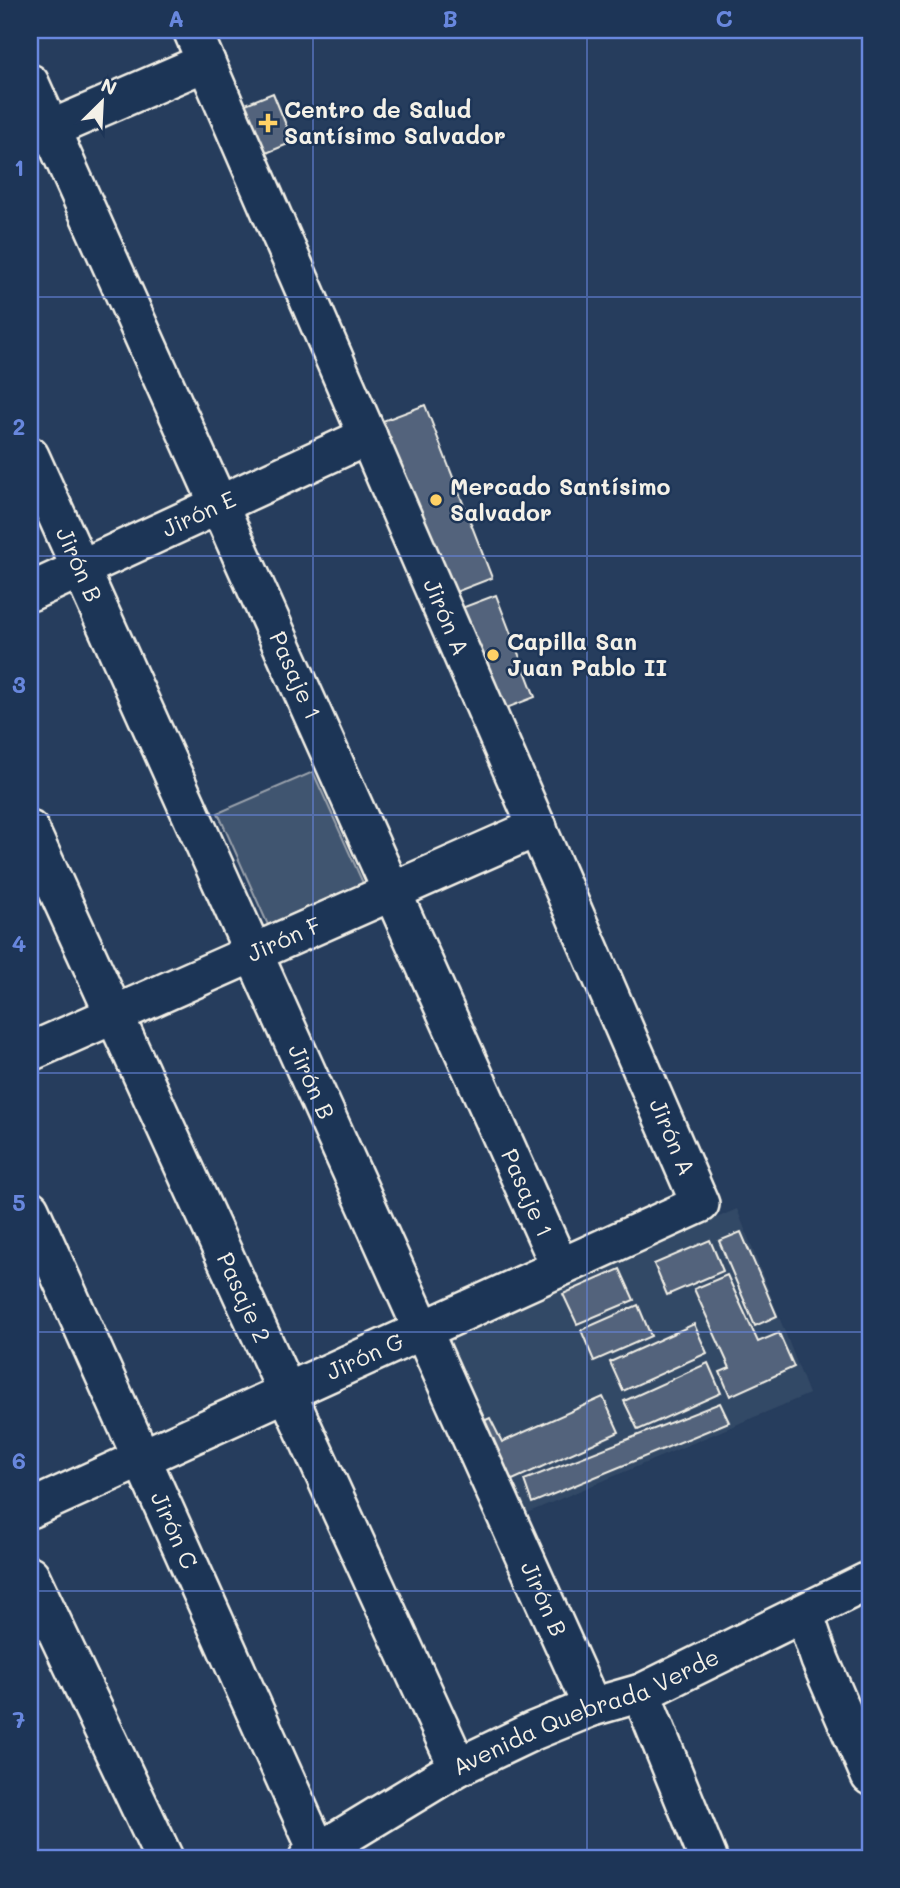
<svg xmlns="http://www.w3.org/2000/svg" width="900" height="1888" viewBox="0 0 900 1888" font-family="Mali,sans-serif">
<rect width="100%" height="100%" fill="#263d5d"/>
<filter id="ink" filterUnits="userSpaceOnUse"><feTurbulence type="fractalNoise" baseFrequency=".0143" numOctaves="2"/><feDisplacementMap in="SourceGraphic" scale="14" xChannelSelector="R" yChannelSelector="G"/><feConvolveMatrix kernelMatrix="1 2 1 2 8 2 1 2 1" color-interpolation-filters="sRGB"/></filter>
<g filter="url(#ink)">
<polygon fill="#334966" points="737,1209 809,1394 515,1518 441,1340"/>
<polygon fill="#40546f" stroke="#9aa2ac" stroke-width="2" points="313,772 363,883 268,925 218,813"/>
<g fill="#52647b" stroke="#f4f1e8" stroke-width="2">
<polygon points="273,93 293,142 264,154 243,105"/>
<polygon points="425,405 492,578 448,595 380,422"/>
<polygon points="496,595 535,697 491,714 451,612"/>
<polygon points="741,1232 777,1316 755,1326 719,1241"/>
<polygon points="710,1240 723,1271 667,1295 654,1264"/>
<polygon points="620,1269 634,1300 577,1324 563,1294"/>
<polygon points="727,1275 758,1342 779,1333 794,1367 730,1396 720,1372 730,1368 694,1289"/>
<polygon points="638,1305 651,1336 594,1361 581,1330"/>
<polygon points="694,1324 707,1353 623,1391 610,1362"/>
<polygon points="708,1363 721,1393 638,1430 624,1401"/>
<polygon points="603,1397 619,1432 506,1483 479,1423 490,1418 502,1442"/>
<polygon points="720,1403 729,1422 532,1503 524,1480"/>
</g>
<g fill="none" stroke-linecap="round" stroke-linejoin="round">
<g stroke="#f4f1e8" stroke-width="42">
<g id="minor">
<path id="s1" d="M 30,83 L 560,1267"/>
<polyline points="30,138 206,62"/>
<path id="s2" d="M 30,456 L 592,1707"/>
<path id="s3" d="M 30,592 L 368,436"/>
<path id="s4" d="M 30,830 L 458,1767"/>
<path id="s5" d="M 30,1052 L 538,827"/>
<path id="s6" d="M 30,1209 L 318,1852"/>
<path id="s7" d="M 30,1509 L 700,1204 L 192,30"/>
<polyline points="30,1575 164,1858"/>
<polyline points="804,1613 820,1660 870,1776"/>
<polyline points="641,1693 708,1858"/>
<path id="s8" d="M 308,1858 L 458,1767 L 533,1731 L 592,1707 L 641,1693 L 870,1580"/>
</g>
</g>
<use href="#minor" stroke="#1d3557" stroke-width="37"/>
</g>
</g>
<path fill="none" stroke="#6887de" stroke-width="2" stroke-opacity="0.55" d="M 313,30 L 313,1858M 587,30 L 587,1858M 30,297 L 870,297M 30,556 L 870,556M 30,815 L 870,815M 30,1073 L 870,1073M 30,1332 L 870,1332M 30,1591 L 870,1591"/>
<g fill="#ffd166" stroke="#1d3557" stroke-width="2.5">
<path d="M264.5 112.5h7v7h7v7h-7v7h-7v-7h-7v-7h7z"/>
<circle cx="436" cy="500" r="7"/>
<circle cx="493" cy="655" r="7"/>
</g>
<g text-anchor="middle" stroke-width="5" stroke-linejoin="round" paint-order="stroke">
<g font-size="23" font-weight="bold" fill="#f4f1e8" stroke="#1d3557" text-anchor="start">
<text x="284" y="118">Centro de Salud<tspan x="284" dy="26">Santísimo Salvador</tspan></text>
<text x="450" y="495">Mercado Santísimo<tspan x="450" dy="26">Salvador</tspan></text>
<text x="507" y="650">Capilla San<tspan x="507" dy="26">Juan Pablo II</tspan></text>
</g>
<g font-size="23" fill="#f4f1e8" stroke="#1d3557">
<text dy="8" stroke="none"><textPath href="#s3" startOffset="186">Jirón E</textPath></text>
<text dy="8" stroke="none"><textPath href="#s2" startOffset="119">Jirón B</textPath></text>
<text transform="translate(446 617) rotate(67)" y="8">Jirón A</text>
<text dy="8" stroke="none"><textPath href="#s1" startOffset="649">Pasaje 1</textPath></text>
<text dy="8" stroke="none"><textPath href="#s5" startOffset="278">Jirón F</textPath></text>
<text dy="8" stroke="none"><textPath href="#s2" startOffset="686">Jirón B</textPath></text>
<text transform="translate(672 1137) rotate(67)" y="8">Jirón A</text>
<text dy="8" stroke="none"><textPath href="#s1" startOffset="1216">Pasaje 1</textPath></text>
<text dy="8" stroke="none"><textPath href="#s4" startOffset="514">Pasaje 2</textPath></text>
<text dy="8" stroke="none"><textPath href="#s7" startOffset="368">Jirón G</textPath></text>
<text dy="8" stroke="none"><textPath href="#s6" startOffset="352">Jirón C</textPath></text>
<text dy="8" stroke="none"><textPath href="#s2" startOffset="1253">Jirón B</textPath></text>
<text dy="8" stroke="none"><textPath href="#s8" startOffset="315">Avenida Quebrada Verde</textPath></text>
</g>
</g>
<rect width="900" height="1888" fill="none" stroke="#1d3557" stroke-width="77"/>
<g transform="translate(102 102) rotate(24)" stroke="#1d3557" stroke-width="5" paint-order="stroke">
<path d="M0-5L12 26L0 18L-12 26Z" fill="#f4f1e8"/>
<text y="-10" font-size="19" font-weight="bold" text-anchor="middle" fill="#f4f1e8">N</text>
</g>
<rect x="38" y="38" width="824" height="1812" fill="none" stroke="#6887de" stroke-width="2.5"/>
<g font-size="23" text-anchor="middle" font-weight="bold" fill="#6887de">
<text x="176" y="27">A</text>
<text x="450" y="27">B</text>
<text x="724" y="27">C</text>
<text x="19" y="176">1</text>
<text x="19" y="435">2</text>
<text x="19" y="693">3</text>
<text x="19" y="952">4</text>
<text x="19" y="1211">5</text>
<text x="19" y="1469">6</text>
<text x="19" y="1728">7</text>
</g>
</svg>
